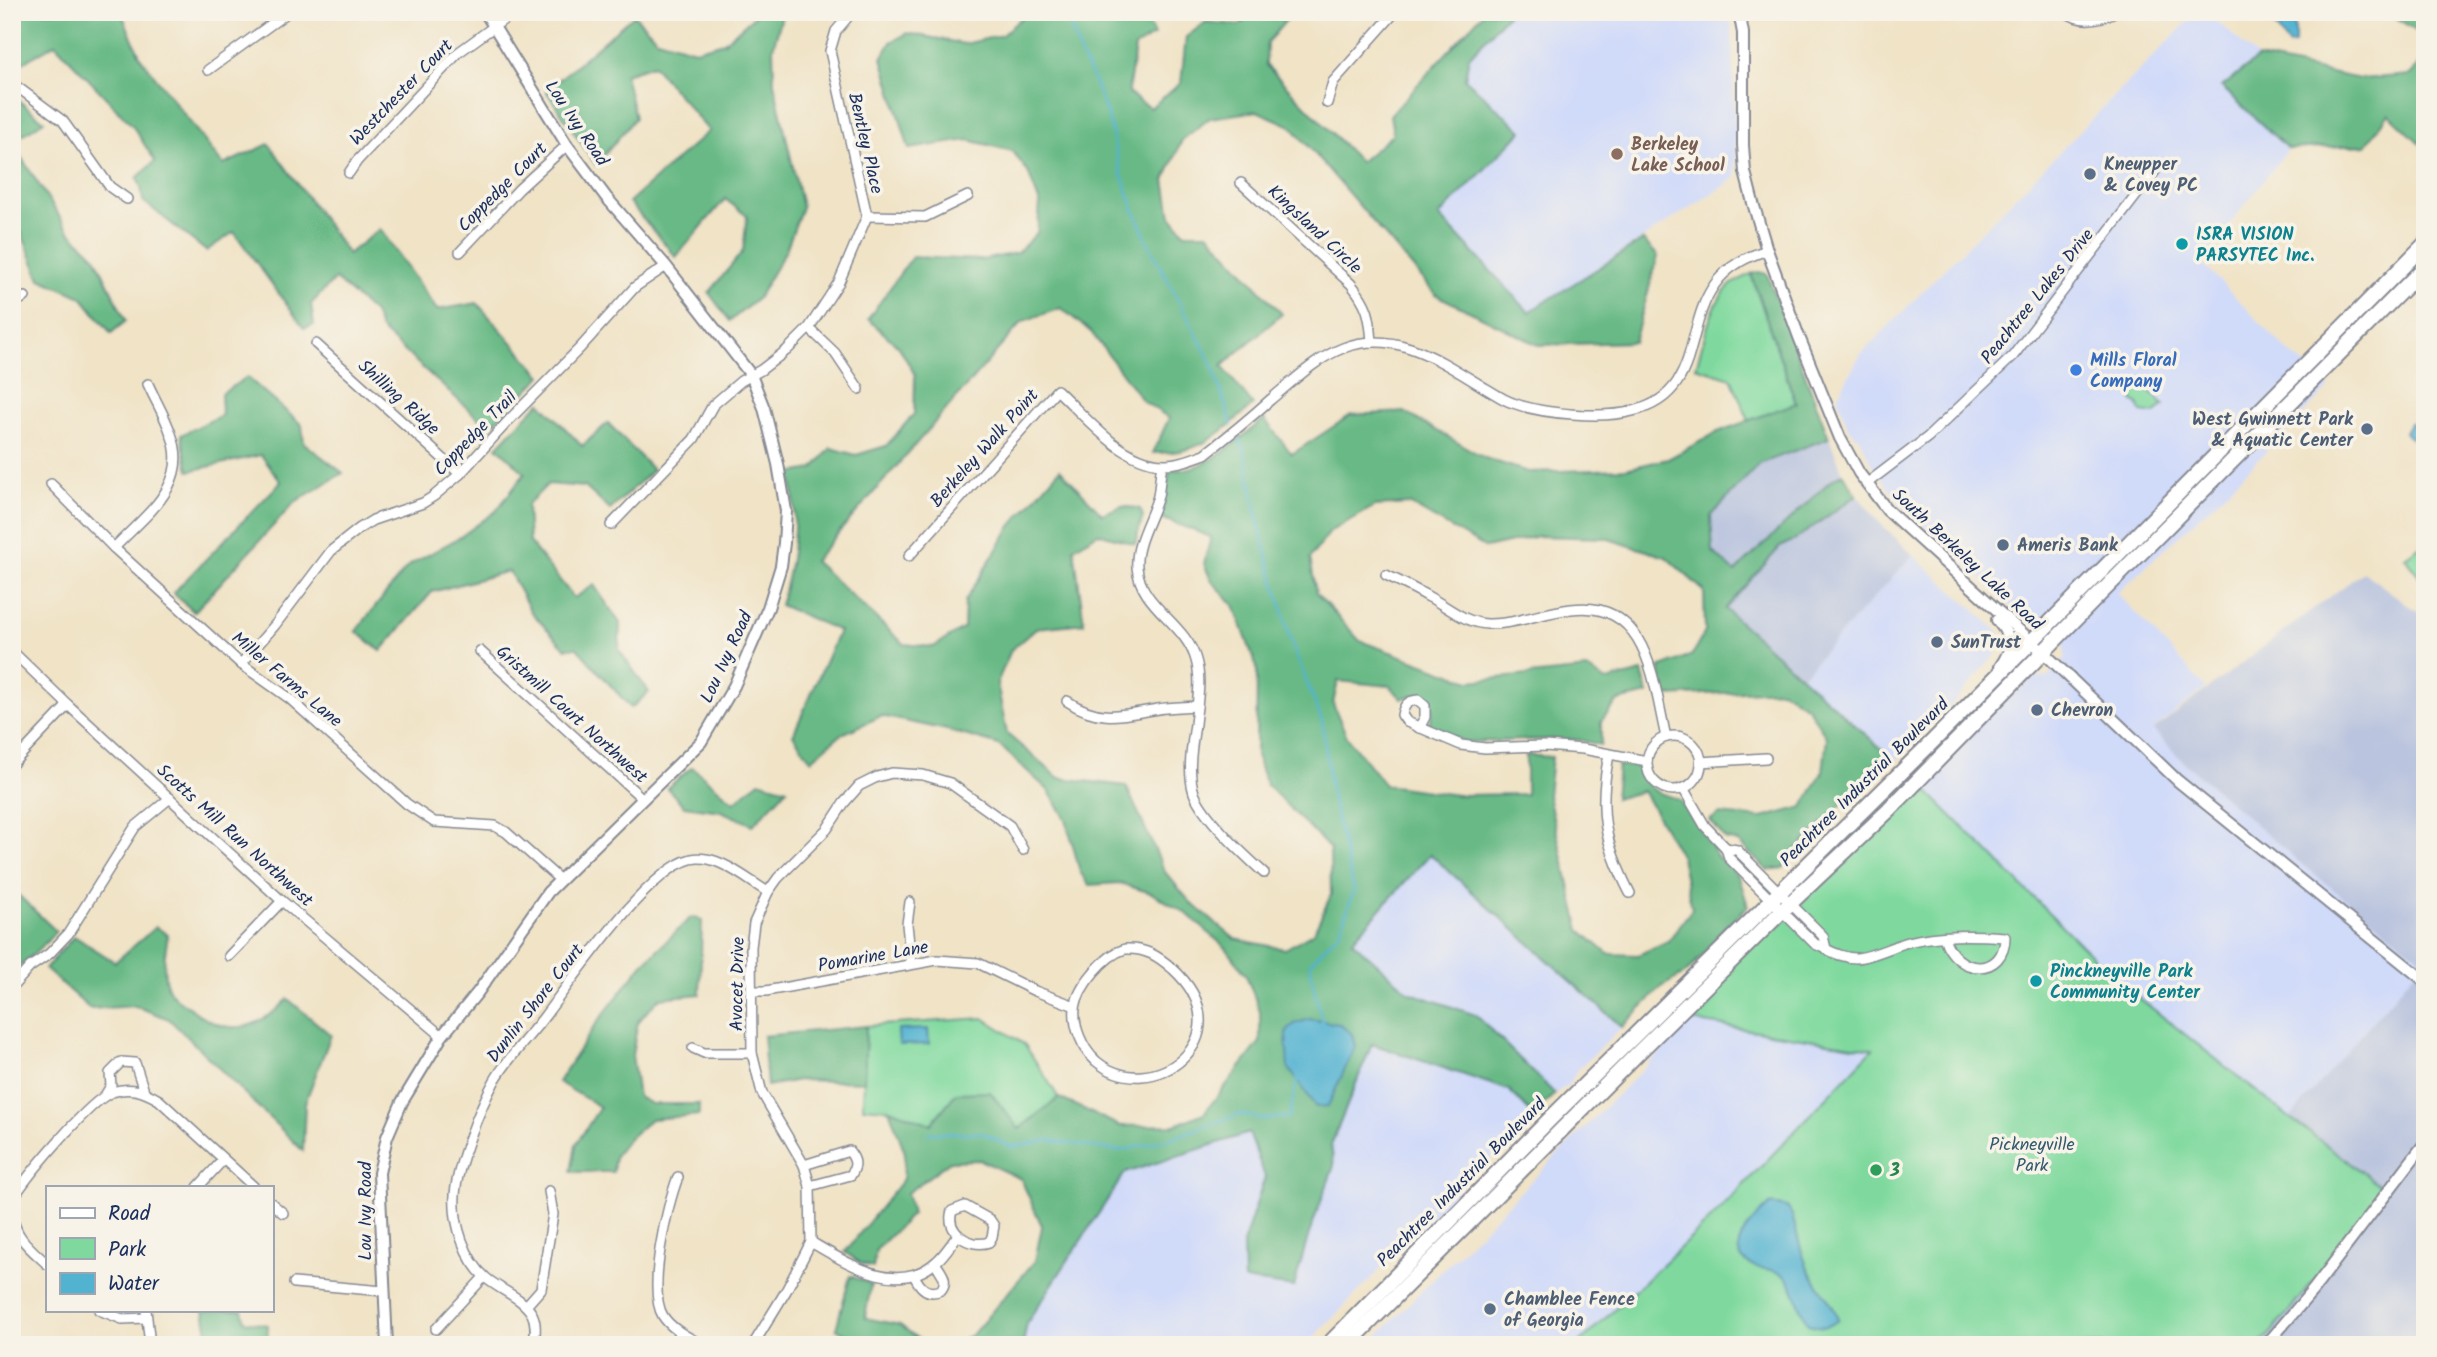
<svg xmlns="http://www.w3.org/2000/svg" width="2437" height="1357" viewBox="0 0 2437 1357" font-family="Kalam,sans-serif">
<rect width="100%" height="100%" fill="#f7f3e8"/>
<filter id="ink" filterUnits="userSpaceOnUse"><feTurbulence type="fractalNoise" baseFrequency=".0143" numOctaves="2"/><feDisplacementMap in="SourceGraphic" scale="14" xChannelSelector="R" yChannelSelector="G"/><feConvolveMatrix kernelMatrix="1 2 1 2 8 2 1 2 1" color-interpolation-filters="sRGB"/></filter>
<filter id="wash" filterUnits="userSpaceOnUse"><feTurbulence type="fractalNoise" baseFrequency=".00686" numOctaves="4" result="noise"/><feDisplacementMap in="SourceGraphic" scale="28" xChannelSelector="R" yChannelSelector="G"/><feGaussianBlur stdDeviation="1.57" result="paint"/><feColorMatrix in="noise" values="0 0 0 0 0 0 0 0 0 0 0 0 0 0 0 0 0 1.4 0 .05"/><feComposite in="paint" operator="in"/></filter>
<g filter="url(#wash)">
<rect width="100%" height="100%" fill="#f0e3c6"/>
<g fill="#d0daf9">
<polygon points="1511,12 1728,12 1732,28 1736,178 1529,312 1438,215 1521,131 1465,79 1469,58"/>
<polygon points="2197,12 2207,12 2258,58 2244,68 2223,88 2288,149 2201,262 2288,351 2330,387 2216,502 2117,593 2206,688 2153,729 2185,763 2304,866 2424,961 2290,1118 2113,976 1910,774 2031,680 2038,676 2047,678 2066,657 2064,652 2065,645 2038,617 2024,619 1902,506 1873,466 1861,441 1848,427 1837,397 1860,355"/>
<polygon points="1913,555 1998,631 2001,648 1953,704 1897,760 1801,677"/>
<polygon points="1430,854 1622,1027 1578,1069 1569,1084 1555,1094 1476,1015 1409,992 1352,941"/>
<polygon points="1691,1021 1874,1049 1713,1217 1577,1345 1368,1345"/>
<polygon points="1372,1044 1509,1090 1532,1114 1496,1155 1470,1174 1463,1186 1306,1345 1023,1345 1027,1323 1125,1173 1250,1132 1265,1177 1243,1244 1294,1287 1308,1237 1334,1166 1331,1145"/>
</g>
<g fill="#bac4de">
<polygon points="1829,438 1843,473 1830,481 1735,572 1713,552 1711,516 1759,464"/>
<polygon points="1857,495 1880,523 1913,555 1801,677 1724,609 1780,547 1796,539"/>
<polygon points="2363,572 2425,617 2425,1345 2258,1345 2271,1333 2385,1189 2290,1118 2424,961 2304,866 2185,763 2153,730"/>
</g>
<g fill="#7fd99e" stroke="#4d847e" stroke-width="2">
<path d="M 1751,274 L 1796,404 L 1749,421 L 1731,378 L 1696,367 C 1703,344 1711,301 1731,285 C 1736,281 1744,278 1751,274 Z"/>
<polygon points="2142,384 2164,405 2155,414 2141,412 2138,404 2134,402 2129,390"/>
<polygon points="2425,543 2425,584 2405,557"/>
<polygon points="1910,774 2113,977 2290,1118 2385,1189 2336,1254 2271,1333 2258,1345 1577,1345 1713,1217 1873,1049 1691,1021 1741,937"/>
<polygon points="984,1018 1025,1045 1059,1098 1019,1129 956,1093 931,1124 889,1109 863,1107 866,1026"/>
</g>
<g fill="#67b985" stroke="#417472" stroke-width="2">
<polygon points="12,12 121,12 141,58 223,165 269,144 348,254 380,229 437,310 477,303 542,376 489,428 380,329 374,313 335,279 311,304 314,325 304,328 234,232 206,251 143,201 141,187 137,178 155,161 132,125 55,44 12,69"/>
<polygon points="759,12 783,12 773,48 774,83 802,207 786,250 758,298 730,321 709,293 743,251 747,216 725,199 676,257 629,202 709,131 653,65 625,74 635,118 596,165 546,91 634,15 657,39 695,50 724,42"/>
<path d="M 1022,12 L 1144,12 L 1154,35 L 1135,47 L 1128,93 L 1150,108 L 1181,83 L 1186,37 L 1206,22 L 1240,25 L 1251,12 L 1293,12 L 1267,43 L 1266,65 L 1360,162 L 1393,134 L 1390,115 L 1484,12 L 1510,12 L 1469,57 L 1465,79 L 1522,131 L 1439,216 L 1529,312 L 1643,240 L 1658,256 L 1634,342 L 1538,345 L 1436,295 L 1291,126 L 1257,111 L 1210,118 L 1182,140 L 1165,180 L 1171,216 L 1185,233 L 1208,233 L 1282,314 L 1222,366 L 1253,405 C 1217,435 1202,454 1153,453 L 1169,418 L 1143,401 L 1091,332 L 1061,308 L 1023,321 L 814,561 L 904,644 L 933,647 L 964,628 L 965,601 L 1011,526 L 1060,469 L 1102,514 L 1122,506 L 1140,509 L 1143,516 L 1135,544 L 1098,533 L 1074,548 L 1084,623 L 1036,628 L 1011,650 L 997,683 L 1007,734 L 1059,778 L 1126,786 L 1165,872 L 1191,903 L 1235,939 L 1285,949 L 1314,932 L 1331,895 L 1330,849 L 1266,784 L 1256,755 L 1257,668 L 1234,605 L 1211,580 L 1204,564 L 1211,537 L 1161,518 L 1169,474 L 1173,470 C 1209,471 1237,440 1264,419 L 1292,454 L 1351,415 L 1404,412 L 1485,458 L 1528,472 L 1625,469 L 1668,459 L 1718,432 L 1796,403 L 1751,274 L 1759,272 L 1767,274 L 1829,438 L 1759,464 L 1711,516 L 1713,552 L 1735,572 L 1830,481 L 1843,473 L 1857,495 L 1796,539 L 1780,547 L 1725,609 L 1890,756 L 1796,850 L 1783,868 L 1767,870 L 1738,842 L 1725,839 L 1710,820 L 1719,814 L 1762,818 L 1803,807 L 1823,771 L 1827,738 L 1807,707 L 1781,690 L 1667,696 L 1659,668 L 1692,655 L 1705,632 L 1704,591 L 1666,557 L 1605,538 L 1538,536 L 1486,548 L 1409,504 L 1375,506 L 1331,531 L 1310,558 L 1316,593 L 1360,641 L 1470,681 L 1587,669 L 1607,681 L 1642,672 L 1648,694 L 1618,701 L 1601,721 L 1601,745 L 1579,740 L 1558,739 L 1466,742 L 1430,728 L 1428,724 C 1440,703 1423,687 1402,699 L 1390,686 L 1338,681 L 1333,704 L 1347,737 L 1385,785 L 1457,795 L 1526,794 L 1526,755 L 1552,757 L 1548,796 L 1580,930 L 1608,954 L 1638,955 L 1668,941 L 1692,909 L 1681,857 L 1643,791 L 1615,799 L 1618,765 L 1637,767 C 1643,775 1645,784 1654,790 C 1662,796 1672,795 1680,801 L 1711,843 L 1716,855 L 1739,877 L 1748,906 L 1721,931 L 1709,949 L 1686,973 L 1663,986 L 1622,1027 L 1430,854 L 1352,941 L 1409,992 L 1476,1015 L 1555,1094 L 1532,1114 L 1509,1090 L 1372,1044 L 1331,1145 L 1334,1166 L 1308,1237 L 1294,1287 L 1244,1280 L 1243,1244 L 1265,1177 L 1249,1133 L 1125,1173 L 1027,1323 L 1023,1345 L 951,1345 L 972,1335 L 1035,1261 L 1042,1226 L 1021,1179 L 980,1160 L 950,1161 L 907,1193 L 912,1214 L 876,1250 L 873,1268 L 860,1263 L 845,1252 L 903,1179 L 905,1153 L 889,1109 L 931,1124 L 956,1093 L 990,1092 L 1019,1129 L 1059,1098 L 1120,1126 L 1175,1125 L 1204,1113 L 1260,1042 L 1260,1012 L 1246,975 L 1226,948 L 1186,913 L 1151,893 L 1119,883 L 1089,885 L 1080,872 L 1066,819 L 1048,790 L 999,745 L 947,730 L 881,716 L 840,735 L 811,760 L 793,735 L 839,631 L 780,605 C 793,563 799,517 790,473 L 813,469 L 831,448 L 856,455 L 886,446 L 914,414 L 915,375 L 899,347 L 868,319 L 912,257 L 981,260 L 1017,253 L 1037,233 L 1040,204 L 1028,172 L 1012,151 L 968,140 L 909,149 L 882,58 L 891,42 L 908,33 L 965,44 L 1002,35 L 1022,17 Z"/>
<polygon points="2393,12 2425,12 2425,37 2395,17"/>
<polygon points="2258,58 2360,79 2410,75 2425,58 2425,148 2389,114 2366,145 2288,149 2222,87"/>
<polygon points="12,95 44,121 12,142"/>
<polygon points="12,143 69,231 95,256 126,321 111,333 82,297 40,279 12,209"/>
<polygon points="247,377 302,425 304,443 343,473 295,502 194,612 173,593 281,482 261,455 189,471 181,435 222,415 221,394"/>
<polygon points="540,402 582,446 608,423 653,470 610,510 585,487 548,484 527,505 529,542 574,598 594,585 620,623 619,650 649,692 631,708 577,648 565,648 531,612 509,571 432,592 381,651 356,631 408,566 460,537 496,511 525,473 497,447"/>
<polygon points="692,767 734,802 759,781 787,789 753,825 721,811 684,806 667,788"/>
<polygon points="12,889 56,931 42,947 14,971"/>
<polygon points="691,917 702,920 700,994 660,998 638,1021 632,1055 638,1097 651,1104 699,1104 699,1115 651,1119 629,1138 615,1156 613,1172 571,1172 576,1144 600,1107 558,1082 596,1024 642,965"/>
<path d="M 156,927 L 168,935 C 165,953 160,976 171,993 C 176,1000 187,1005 193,1010 C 228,1038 258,1030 288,999 L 331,1035 L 305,1103 L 303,1151 L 169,1019 L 135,1006 L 90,1009 L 45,969 L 74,936 L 115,962 Z"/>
<polygon points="866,1026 864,1082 799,1080 767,1086 763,1036"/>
<polygon points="850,1276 871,1284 865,1318 900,1325 922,1342 934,1345 866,1345 836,1329"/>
<polygon points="204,1310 242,1310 245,1321 268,1325 267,1345 216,1345 209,1338"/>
</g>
<g fill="#52b3d1" stroke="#367198" stroke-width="2">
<polygon points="2265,12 2298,12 2295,19 2295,44 2288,45"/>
<path d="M 2425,411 L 2425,437 C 2417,441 2410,440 2405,432 L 2410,423 L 2418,422 L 2420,416 Z"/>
<polygon points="1310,1019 1339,1024 1352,1034 1355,1047 1328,1106 1316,1107 1288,1067 1286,1033 1294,1024"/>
<polygon points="928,1029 929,1044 899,1045 898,1030"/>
<path d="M 1771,1204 L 1787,1207 L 1792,1215 C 1797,1232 1800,1251 1808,1268 C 1815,1284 1836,1306 1838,1320 C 1828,1328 1820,1328 1808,1324 C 1800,1312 1794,1283 1785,1276 C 1774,1267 1760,1271 1749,1264 C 1721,1248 1756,1216 1771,1204 Z"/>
</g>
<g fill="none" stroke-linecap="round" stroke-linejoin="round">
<g stroke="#52b3d1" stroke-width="2.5">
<polyline points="1066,12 1079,51 1096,85 1109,120 1121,173 1134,210 1148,243 1212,364 1232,425"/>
<polyline points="1238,437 1244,450 1261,534 1293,647 1322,721 1332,798 1354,890 1340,931 1310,963 1313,984 1323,1024"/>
<polyline points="928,1133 982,1133 1012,1147 1048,1140 1120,1151 1169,1139 1240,1114 1261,1119 1289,1117 1298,1077"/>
</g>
</g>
</g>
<g filter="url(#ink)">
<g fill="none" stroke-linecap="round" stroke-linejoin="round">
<g stroke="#868992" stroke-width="12">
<g id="minor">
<path d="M 2066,12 C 2080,23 2099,20 2114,12"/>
<polyline points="208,70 288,12"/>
<polyline points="12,83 63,121 110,187 127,199"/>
<polyline points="1327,103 1333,82 1395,12"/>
<polyline points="349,173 357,161 459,52 514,12"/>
<path d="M 1241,183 L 1351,284 C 1368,305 1370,315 1372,342"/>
<polyline points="867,216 925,217 968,196"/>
<polyline points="460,252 519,189 567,145"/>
<polyline points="12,303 25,297"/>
<polyline points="809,328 835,353 859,389"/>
<polyline points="316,344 460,474"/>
<path d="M 1162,464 C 1160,474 1160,485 1158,496 C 1152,518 1135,543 1137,567 C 1140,607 1186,623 1196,660 C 1202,681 1197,703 1195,724 C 1192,746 1187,771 1194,793 C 1203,817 1243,854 1264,873"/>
<polyline points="51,484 114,548 241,664 289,698 407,804 434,822 495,826 506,832 559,879"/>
<polyline points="1866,484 1928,437 2013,356 2155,171"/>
<polyline points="611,525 694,439 713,405 741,381 761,370 787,350 809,328 839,282 867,216 830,51 836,31 852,12"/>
<path d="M 114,548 C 145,515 191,485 171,434 C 165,416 155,400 148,384"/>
<path d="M 909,556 L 1057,390 C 1086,417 1120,461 1162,464 C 1177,465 1191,459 1205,454 C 1227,437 1249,419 1270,400 C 1293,381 1315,359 1343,348 C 1396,328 1442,362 1485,388 C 1494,393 1503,400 1513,403 C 1542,414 1603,419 1633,411 C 1703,394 1683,328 1715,284 C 1728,266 1746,257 1767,250"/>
<path d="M 1386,575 C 1401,582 1415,589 1429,597 C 1448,607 1465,623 1487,624 C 1515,625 1543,612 1571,609 C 1649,599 1653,682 1666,737"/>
<polyline points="12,651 68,705 282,901 442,1036"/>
<polyline points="480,651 643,799"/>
<polyline points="241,664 275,625 331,551 360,528 373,520 423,503 434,496 460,474 511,418 580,348 635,287 666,266"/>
<path d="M 1067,701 C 1100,723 1122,715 1158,709 C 1171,707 1184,707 1197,706"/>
<path d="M 1419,728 L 1425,717 L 1425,706 L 1418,700 C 1407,701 1404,705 1402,715 L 1407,722 L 1461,745 L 1485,748 L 1545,746 L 1583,749 L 1647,761"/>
<circle cx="1674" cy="763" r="27"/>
<path d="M 1609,755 C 1598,810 1604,843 1630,893"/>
<polyline points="1700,762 1766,758"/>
<polyline points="12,764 68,705"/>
<path d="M 1683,788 L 1705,826 L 1726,848 L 1729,858 L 1815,944 C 1829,950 1841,958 1856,958 C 1869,958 1894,946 1908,942 C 1940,934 1973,935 2005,937 C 2005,977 1956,977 1944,937"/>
<polyline points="1726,848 1737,850 1823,936 1826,949"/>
<polyline points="910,902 907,924 911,964"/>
<path d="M 1125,949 C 1146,948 1158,956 1173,969 C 1247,1037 1152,1108 1096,1061 C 1082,1048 1073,1026 1075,1008 C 1078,986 1105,955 1125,949 Z"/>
<polyline points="229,956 282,901"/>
<polyline points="12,987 30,967 49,954 68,934 135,827 170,798"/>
<polyline points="752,991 766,991 937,960 978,963 1035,991 1075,1006"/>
<polyline points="693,1048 704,1053 752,1053"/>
<polyline points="106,1094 111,1086 110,1073 121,1062 135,1063 144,1091"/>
<path d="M 804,1165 L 849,1151 C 856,1160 857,1165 851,1175 L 810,1186"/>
<path d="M 678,1177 C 667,1205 647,1290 663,1316 C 671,1329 688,1337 702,1345"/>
<polyline points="198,1187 223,1160"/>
<path d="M 12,1200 C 26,1177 89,1101 112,1092 C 130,1086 144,1091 159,1100 L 254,1187"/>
<polyline points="271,1203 283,1213"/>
<path d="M 965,1206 L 990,1220 L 994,1226 L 992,1237 L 989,1242 C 969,1249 945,1231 952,1211 Z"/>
<path d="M 12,1213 C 14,1237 31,1249 47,1264"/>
<path d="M 811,1242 C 847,1263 898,1297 937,1261 C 945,1254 951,1244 958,1235"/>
<path d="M 914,1275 C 919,1286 927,1296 941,1290 C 949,1280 941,1272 935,1263"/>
<polyline points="294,1283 383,1291"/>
<polyline points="526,1306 541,1289 553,1214 549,1191"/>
<polyline points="99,1310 122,1319 146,1318"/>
<polyline points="146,1310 150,1345"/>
<polyline points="436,1329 484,1277"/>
<path d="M 534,1345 C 535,1335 537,1323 532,1314 C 522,1297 500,1290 486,1278 C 465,1260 453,1223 455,1195 C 457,1166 480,1107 495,1080 C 508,1058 528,1038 544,1017 C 573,979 647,870 691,859 C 717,853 746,879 768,892"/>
<polyline points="753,1345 786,1291 811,1242 810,1186 804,1165 762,1093 752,1053 751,947 754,923 768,892 778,878 827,829 844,803 859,786 877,777 892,773 923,775 950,783 1010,826 1023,850"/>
</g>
</g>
<g stroke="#868992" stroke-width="14">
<g id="tertiary">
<polyline points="1739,12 1743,33 1743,145 1745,172 1753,203 1767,250 1799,337 1840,438 1859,473 1887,510 2043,652 2178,781 2425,981"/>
<path d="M 1997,620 C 2013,640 2014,646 2000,667"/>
<polyline points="387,1345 379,1173 387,1137 402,1102 442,1036 478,992 548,892 701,742 734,686 768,608 781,566 784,543 786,511 778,464 764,408 751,375 666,266 606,197 567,145 485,12"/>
<polyline points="2266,1345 2313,1290 2425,1143"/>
</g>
</g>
<g stroke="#868992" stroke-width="18">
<g id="trunk">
<polyline points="1328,1345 1551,1118 1927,747 2425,244"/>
<polyline points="1347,1345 1640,1051 1782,911 1889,810 2094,600 2425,267"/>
</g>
</g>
<use href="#minor" stroke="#fff" stroke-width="9"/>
<use href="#tertiary" stroke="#fff" stroke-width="10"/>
<use href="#trunk" stroke="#fff" stroke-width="14"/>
</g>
</g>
<circle fill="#8d6e63" stroke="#f7f3e8" stroke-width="2.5" cx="1617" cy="154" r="7"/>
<g fill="#5c6f8a" stroke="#f7f3e8" stroke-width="2.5">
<circle cx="2090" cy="174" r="7"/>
<circle cx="2367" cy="429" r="7"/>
<circle cx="2003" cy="545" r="7"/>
<circle cx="1937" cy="642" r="7"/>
<circle cx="2037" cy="710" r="7"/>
<circle cx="1490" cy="1309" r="7"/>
</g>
<g fill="#0f9aa8" stroke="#f7f3e8" stroke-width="2.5">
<circle cx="2182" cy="244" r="7"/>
<circle cx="2036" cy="981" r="7"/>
</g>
<circle fill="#3f7fe0" stroke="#f7f3e8" stroke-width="2.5" cx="2076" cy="370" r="7"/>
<circle fill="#2e9e5b" stroke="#f7f3e8" stroke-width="2.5" cx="1876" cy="1170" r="7"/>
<g text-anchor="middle" stroke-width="7" stroke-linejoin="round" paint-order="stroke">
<g font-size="18" fill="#1b2f5e" stroke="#f7f3e8">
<text transform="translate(401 92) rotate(-46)" y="6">Westchester Court</text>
<text transform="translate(577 123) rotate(56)" y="6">Lou Ivy Road</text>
<text transform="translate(866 143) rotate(77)" y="6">Bentley Place</text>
<text transform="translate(502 187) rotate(-45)" y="6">Coppedge Court</text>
<text transform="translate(1315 229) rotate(43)" y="6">Kingsland Circle</text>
<text transform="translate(2037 296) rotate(-51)" y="6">Peachtree Lakes Drive</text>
<text transform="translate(399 397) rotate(42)" y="6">Shilling Ridge</text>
<text transform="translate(475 433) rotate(-46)" y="6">Coppedge Trail</text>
<text transform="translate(984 448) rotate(-48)" y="6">Berkeley Walk Point</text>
<text transform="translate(1968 559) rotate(43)" y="6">South Berkeley Lake Road</text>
<text transform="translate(726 657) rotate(-65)" y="6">Lou Ivy Road</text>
<text transform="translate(287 679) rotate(40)" y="6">Miller Farms Lane</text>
<text transform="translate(572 714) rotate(42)" y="6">Gristmill Court Northwest</text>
<text transform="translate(1864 782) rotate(-45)" y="6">Peachtree Industrial Boulevard</text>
<text transform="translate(235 835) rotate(42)" y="6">Scotts Mill Run Northwest</text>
<text transform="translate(873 956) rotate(-10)" y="6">Pomarine Lane</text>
<text transform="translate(737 984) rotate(-89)" y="6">Avocet Drive</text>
<text transform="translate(535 1003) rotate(-52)" y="6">Dunlin Shore Court</text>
<text transform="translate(1461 1182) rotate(-45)" y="6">Peachtree Industrial Boulevard</text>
<text transform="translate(365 1211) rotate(-90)" y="6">Lou Ivy Road</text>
</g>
<g font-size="18" font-weight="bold" fill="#785e54" stroke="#f7f3e8" text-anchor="start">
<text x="1631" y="150">Berkeley<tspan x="1631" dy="21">Lake School</tspan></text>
</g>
<g font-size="18" font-weight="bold" fill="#4e5e75" stroke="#f7f3e8" text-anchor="start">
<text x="2104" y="170">Kneupper<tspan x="2104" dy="21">&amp; Covey PC</tspan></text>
<text x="2353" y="425" text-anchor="end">West Gwinnett Park<tspan x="2353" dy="21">&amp; Aquatic Center</tspan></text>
<text x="2017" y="551">Ameris Bank</text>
<text x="1951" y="648">SunTrust</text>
<text x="2051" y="716">Chevron</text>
<text x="1504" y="1305">Chamblee Fence<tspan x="1504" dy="21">of Georgia</tspan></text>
</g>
<g font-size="18" font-weight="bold" fill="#0d838f" stroke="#f7f3e8" text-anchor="start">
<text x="2196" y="240">ISRA VISION<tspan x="2196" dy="21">PARSYTEC Inc.</tspan></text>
<text x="2050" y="977">Pinckneyville Park<tspan x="2050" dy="21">Community Center</tspan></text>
</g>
<g font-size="18" font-weight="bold" fill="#366cbe" stroke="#f7f3e8" text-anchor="start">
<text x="2090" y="366">Mills Floral<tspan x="2090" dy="21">Company</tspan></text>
</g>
<g font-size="18" fill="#345a6e" stroke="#f7f3e8">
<text x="2032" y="1150">Pickneyville<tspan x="2032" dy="21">Park</tspan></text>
</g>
<g font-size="18" font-weight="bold" fill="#27864d" stroke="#f7f3e8" text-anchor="start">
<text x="1890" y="1176">3</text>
</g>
</g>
<rect width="2437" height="1357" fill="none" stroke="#f7f3e8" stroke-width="42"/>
<rect x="46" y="1186" width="228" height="126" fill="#f7f3e8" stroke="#9fa5b1" stroke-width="2"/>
<rect x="60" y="1208" width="35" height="10" fill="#ffffff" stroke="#9fa5b1" stroke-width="2"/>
<text x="108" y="1220" font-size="21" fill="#1b2f5e">Road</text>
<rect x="60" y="1238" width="35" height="21" fill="#7fd99e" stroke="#9fa5b1" stroke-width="2"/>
<text x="108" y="1256" font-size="21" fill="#1b2f5e">Park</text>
<rect x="60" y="1273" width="35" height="21" fill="#52b3d1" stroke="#9fa5b1" stroke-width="2"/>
<text x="108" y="1290" font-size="21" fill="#1b2f5e">Water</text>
</svg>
